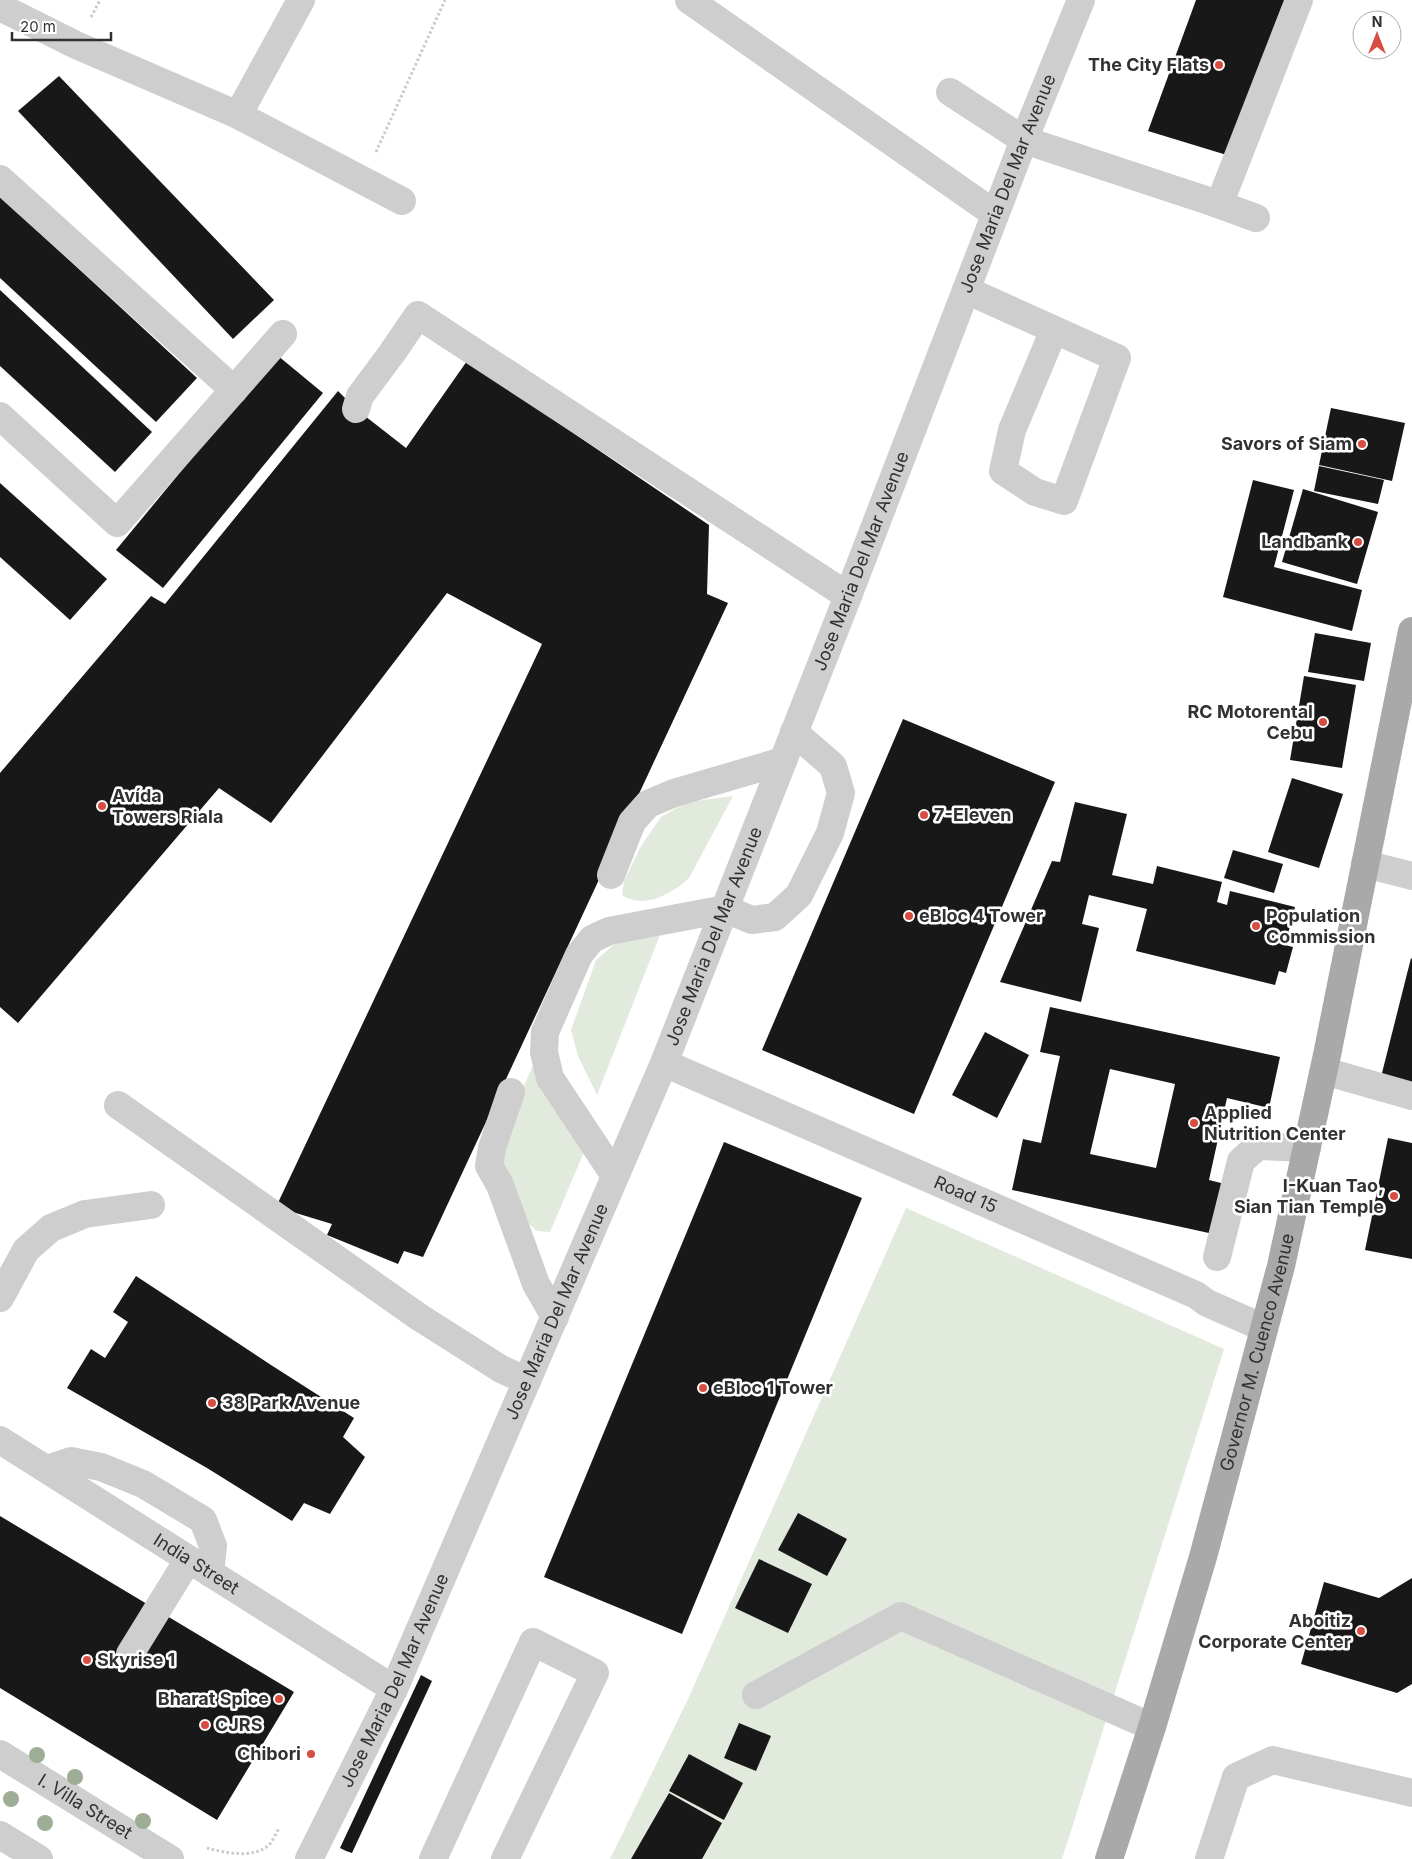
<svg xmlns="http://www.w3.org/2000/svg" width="1412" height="1859" viewBox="0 0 1412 1859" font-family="Inter,sans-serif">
<rect width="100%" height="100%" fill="#fff"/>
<g fill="#e2eade">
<path d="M 733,796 L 689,878 C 672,894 643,910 622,895 L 624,881 L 640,848 L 661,817 L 687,802 Z"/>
<polygon points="660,935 597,1095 578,1056 571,1030 596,960 618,941"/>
<polygon points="535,1061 587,1145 550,1232 537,1231 526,1221 498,1153 499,1142"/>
<polygon points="906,1208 1224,1349 1062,1859 610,1859 688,1699"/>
</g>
<g fill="#181818" fill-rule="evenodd">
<polygon points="1196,0 1293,0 1230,156 1148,131"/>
<polygon points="59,76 274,300 233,339 18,111"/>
<polygon points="0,196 197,378 156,422 0,278"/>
<polygon points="0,290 152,432 115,472 0,366"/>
<polygon points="277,355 323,393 163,588 116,550"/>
<polygon points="467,361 709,525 707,594 728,603 423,1257 404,1251 398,1264 327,1235 332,1224 276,1207 542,644 447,593 271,823 219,788 18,1023 0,1007 0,773 151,596 165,604 338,391 356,409 406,448"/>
<polygon points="1331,408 1405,423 1392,481 1319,465"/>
<polygon points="1319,466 1384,480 1378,504 1314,491"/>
<polygon points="1253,480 1294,490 1274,567 1362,590 1352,631 1223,597"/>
<polygon points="0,483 107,579 70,620 0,557"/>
<polygon points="1303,489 1378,512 1357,584 1282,562"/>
<polygon points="1315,633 1371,643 1364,681 1308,672"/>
<polygon points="1304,676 1356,685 1342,768 1290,760"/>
<polygon points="903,719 1055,782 914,1114 762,1050"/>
<polygon points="1292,778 1343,794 1319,868 1268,852"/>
<polygon points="1075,802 1127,814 1112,875 1153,884 1157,866 1222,882 1217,902 1227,905 1230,891 1295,907 1285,945 1293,947 1286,973 1279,971 1275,985 1136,951 1147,909 1089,895 1082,924 1099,928 1081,1002 1000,982 1052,861 1060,862"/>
<polygon points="1233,850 1283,864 1274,893 1224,878"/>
<polygon points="1411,958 1412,959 1412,1086 1381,1077"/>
<path d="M 1050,1007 L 1280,1057 L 1269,1108 L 1227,1098 L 1209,1180 L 1229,1185 L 1218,1235 L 1012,1190 L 1023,1139 L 1041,1143 L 1060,1056 L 1040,1052 ZM 1110,1069 L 1175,1084 L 1156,1168 L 1090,1154 Z"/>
<polygon points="985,1032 1029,1055 997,1118 952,1095"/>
<polygon points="1388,1138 1412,1143 1412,1259 1365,1250"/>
<polygon points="724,1142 862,1198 682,1634 544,1577"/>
<polygon points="136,1276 271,1365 354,1418 343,1437 365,1457 330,1514 304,1503 292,1521 207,1468 67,1388 91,1349 105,1358 128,1322 113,1312"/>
<polygon points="798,1513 847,1539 827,1576 778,1550"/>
<polygon points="0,1516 294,1692 217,1820 0,1688"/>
<polygon points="759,1559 812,1584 788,1633 735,1608"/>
<polygon points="1412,1578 1412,1684 1397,1693 1301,1664 1324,1582 1379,1598"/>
<polygon points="421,1675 432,1681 352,1853 346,1851 340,1848"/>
<polygon points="739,1723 771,1736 756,1771 724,1758"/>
<polygon points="689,1754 743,1783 724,1820 669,1791"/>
<polygon points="669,1793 722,1823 702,1859 631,1859"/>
</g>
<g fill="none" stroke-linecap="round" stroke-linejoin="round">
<g stroke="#cbcbcb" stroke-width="3" stroke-dasharray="2.5 2.5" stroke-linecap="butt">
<polyline points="91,17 100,0"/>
<polyline points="376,152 445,0"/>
<path d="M 207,1848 C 226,1853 253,1859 269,1845 C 273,1841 276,1833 279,1828"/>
</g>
<g stroke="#cecece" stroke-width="28">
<polyline points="689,0 995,214"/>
<polyline points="0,7 76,45 238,115 402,201"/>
<polyline points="950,92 1024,140 1215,203 1221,200 1299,0"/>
<polyline points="238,115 301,0"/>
<polyline points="0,179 234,390"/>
<polyline points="1215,203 1256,218"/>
<polyline points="966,290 1117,358 1064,501 1035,492 1003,471 1012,430 1054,330"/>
<polyline points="356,409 360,396 392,353 418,315 848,596"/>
<polyline points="0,416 117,523 283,334"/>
<polyline points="1365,864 1412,876"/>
<polyline points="611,875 632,822 648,804 674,793 783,761"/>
<path id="s1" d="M 664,1063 L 1196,1295 L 1207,1303 L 1264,1328"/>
<polyline points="1324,1071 1412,1096"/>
<polyline points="511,1092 492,1148 489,1166 500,1185 536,1284 555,1317"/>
<polyline points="118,1105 419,1317 501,1369 527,1381"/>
<polyline points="615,1176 550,1078 544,1052 545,1032 579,955 592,939 609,931 725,909 752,920 775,917 799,895 830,833 841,793 833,766 794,732"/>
<polyline points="1217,1257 1241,1161 1258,1146 1307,1148"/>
<polyline points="0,1298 26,1250 51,1228 85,1214 151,1205"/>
<path id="s2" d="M 0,1440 L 394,1689"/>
<polyline points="47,1469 71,1461 101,1467 143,1484 203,1520 213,1546 210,1573"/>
<polyline points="130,1654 188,1560"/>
<polyline points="756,1695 901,1616 1152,1727"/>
<path id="s3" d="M 0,1754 L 170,1859"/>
<polyline points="0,1835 39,1859"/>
<path id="s4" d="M 309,1859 L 394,1689 L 664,1063 L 848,596 L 1024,140 L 1081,0"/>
<polyline points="433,1859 533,1642 595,1673 505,1859"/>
<polyline points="1209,1859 1236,1777 1273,1760 1412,1793"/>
</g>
<path stroke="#a9a9a9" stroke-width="28" id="s5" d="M 1109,1859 L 1152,1727 L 1203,1557 L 1281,1266 L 1327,1055 L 1412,631"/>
</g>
<g fill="#9ead96">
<circle cx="37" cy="1755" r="8"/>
<circle cx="75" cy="1777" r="8"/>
<circle cx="11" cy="1799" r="8"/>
<circle cx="143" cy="1821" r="8"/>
<circle cx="45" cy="1823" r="8"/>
</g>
<g fill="#d84d43" stroke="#fff" stroke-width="2">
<circle cx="1219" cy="65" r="5"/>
<circle cx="1362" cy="444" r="5"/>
<circle cx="1358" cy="542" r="5"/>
<circle cx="1323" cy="722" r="5"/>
<circle cx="102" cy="806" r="5"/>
<circle cx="924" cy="815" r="5"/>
<circle cx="909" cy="916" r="5"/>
<circle cx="1256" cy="926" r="5"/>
<circle cx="1194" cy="1123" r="5"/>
<circle cx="1394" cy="1196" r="5"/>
<circle cx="703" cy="1388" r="5"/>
<circle cx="212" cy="1403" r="5"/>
<circle cx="1361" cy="1631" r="5"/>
<circle cx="87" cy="1660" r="5"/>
<circle cx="279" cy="1699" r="5"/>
<circle cx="205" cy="1725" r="5"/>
<circle cx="311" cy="1754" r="5"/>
</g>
<g text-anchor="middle" stroke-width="5" stroke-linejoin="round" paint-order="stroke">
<g font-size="18" font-weight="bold" fill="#313131" stroke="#fff" text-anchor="start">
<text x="1209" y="71" text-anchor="end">The City Flats</text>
<text x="1352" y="450" text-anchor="end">Savors of Siam</text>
<text x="1348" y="548" text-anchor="end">Landbank</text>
<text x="1313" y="718" text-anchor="end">RC Motorental<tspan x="1313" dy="21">Cebu</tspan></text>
<text x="112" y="802">Avída<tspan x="112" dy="21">Towers Riala</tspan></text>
<text x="934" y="821">7-Eleven</text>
<text x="919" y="922">eBloc 4 Tower</text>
<text x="1266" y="922">Population<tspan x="1266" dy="21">Commission</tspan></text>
<text x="1204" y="1119">Applied<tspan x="1204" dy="21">Nutrition Center</tspan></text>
<text x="1384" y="1192" text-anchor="end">I-Kuan Tao,<tspan x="1384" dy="21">Sian Tian Temple</tspan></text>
<text x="713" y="1394">eBloc 1 Tower</text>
<text x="222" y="1409">38 Park Avenue</text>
<text x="1351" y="1627" text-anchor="end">Aboitiz<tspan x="1351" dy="21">Corporate Center</tspan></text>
<text x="97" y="1666">Skyrise 1</text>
<text x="269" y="1705" text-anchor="end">Bharat Spice</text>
<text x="215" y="1731">CJRS</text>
<text x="301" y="1760" text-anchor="end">Chibori</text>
</g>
<g font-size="18" fill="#313131" stroke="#fff">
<text dy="6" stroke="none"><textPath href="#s4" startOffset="1816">Jose Maria Del Mar Avenue</textPath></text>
<text dy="6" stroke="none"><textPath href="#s4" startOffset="1411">Jose Maria Del Mar Avenue</textPath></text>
<text dy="6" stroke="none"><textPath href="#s4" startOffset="1008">Jose Maria Del Mar Avenue</textPath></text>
<text dy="6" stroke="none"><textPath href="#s1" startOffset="329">Road 15</textPath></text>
<text dy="6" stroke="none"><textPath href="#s4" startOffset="601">Jose Maria Del Mar Avenue</textPath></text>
<text dy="6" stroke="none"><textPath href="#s5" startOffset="528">Governor M. Cuenco Avenue</textPath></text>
<text dy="6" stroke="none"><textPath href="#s2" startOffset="232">India Street</textPath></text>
<text dy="6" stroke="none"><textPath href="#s4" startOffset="198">Jose Maria Del Mar Avenue</textPath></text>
<text dy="6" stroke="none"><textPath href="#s3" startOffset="100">I. Villa Street</textPath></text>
</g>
</g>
<g transform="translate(1377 35)"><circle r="24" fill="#ffffff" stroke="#adadad"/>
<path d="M0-4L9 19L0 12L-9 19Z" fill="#d84d43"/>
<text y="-8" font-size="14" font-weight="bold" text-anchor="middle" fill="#313131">N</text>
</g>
<path d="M12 32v8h99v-8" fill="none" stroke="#313131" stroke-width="2.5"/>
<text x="20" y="32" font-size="15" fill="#313131" stroke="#ffffff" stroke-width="4" paint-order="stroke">20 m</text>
</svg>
